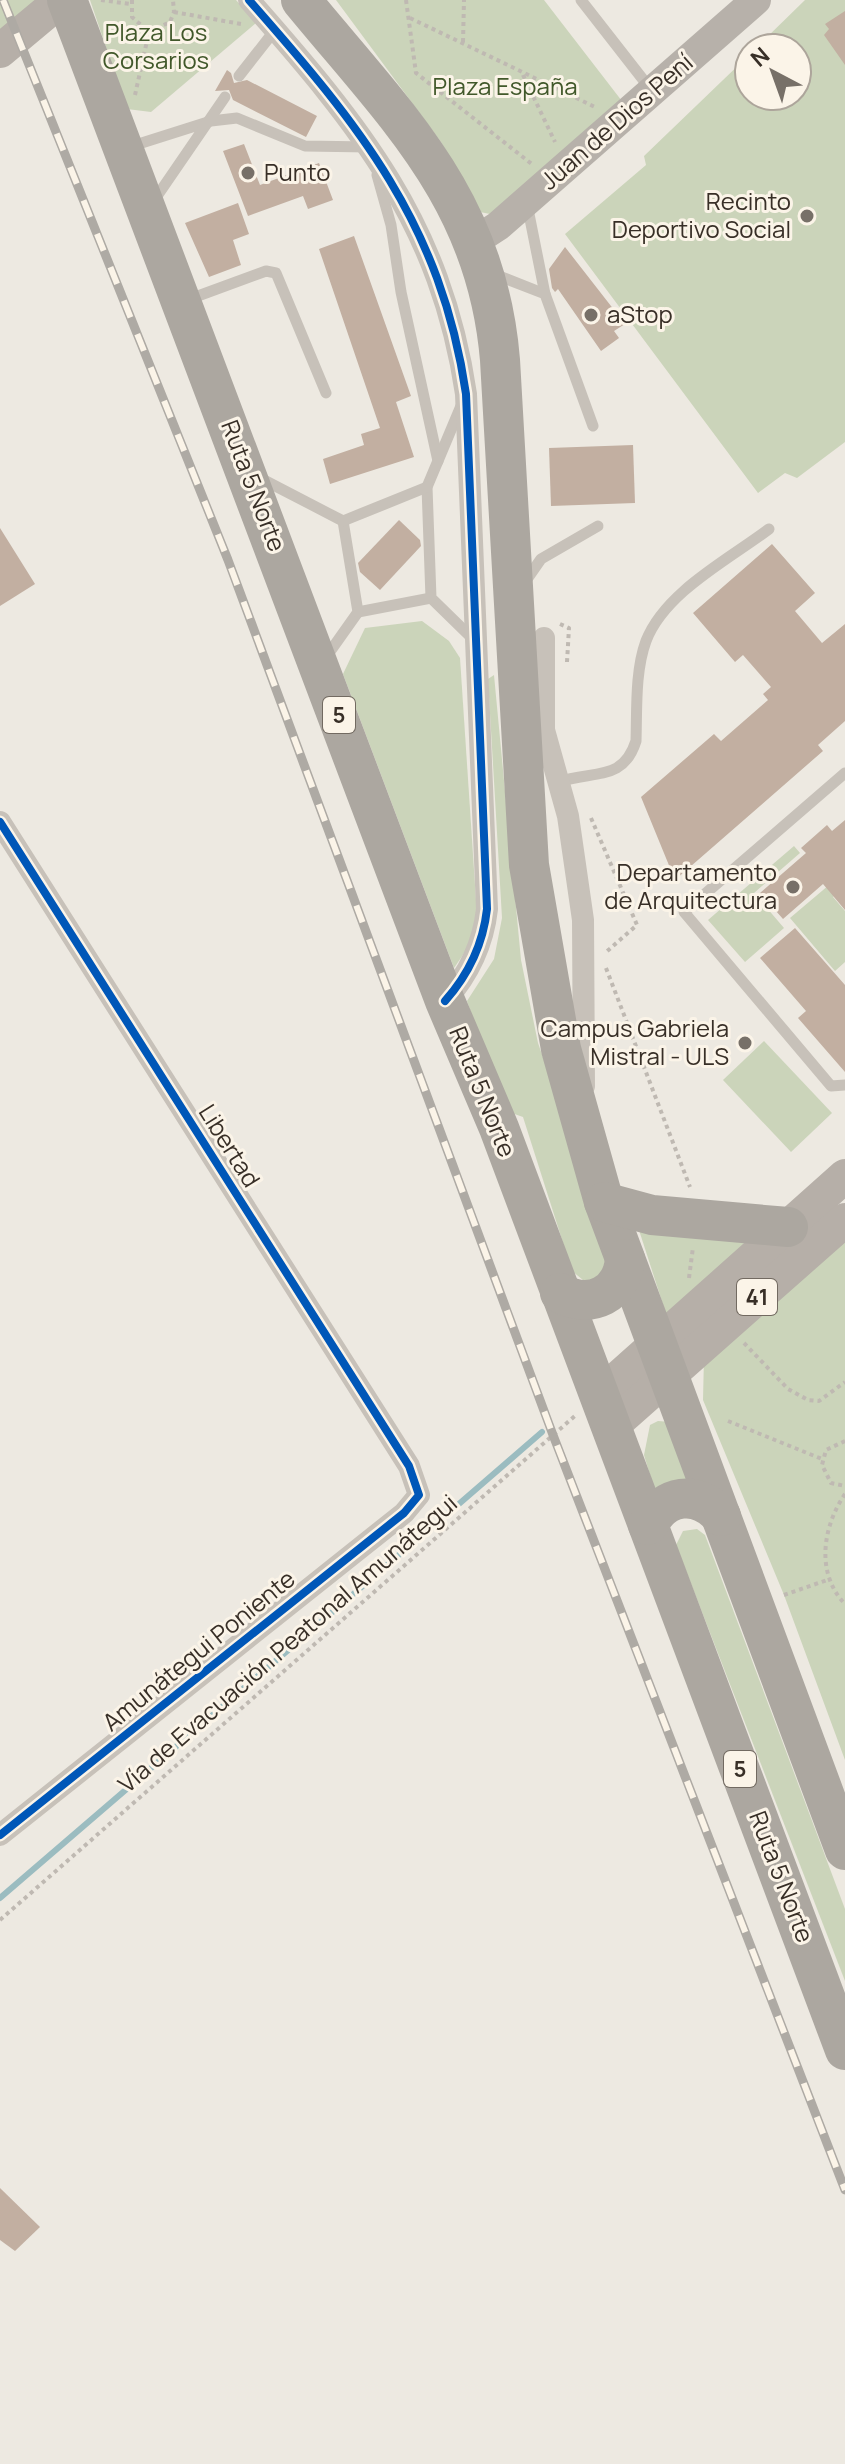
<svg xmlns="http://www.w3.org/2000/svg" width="845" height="2464" viewBox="0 0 845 2464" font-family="Manrope,sans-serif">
<rect width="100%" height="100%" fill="#ede9e1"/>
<g fill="#cbd4ba">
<polygon points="0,0 38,0 0,32"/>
<polygon points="90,0 236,0 256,23 151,112 127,109"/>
<polygon points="336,0 544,0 625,105 495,215 480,212 441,142"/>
<polygon points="805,0 845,0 845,442 797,478 785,473 758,493 565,234 646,165 644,156 749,55 749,96 797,96 797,48 756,48"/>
<polygon points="422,621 449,641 460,658 477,915 471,943 454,968 343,674 365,628"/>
<polygon points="494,675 521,960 538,1043 613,1260 593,1282 583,1280 572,1271 523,1117 506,1111 467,1001 494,959 502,918 488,679"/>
<polygon points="794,846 800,853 754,893 784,928 745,962 708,920"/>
<polygon points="829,885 841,889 833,897 845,911 845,962 835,971 790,918"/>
<polygon points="764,1041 832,1113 791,1152 723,1080"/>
<polygon points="638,1227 759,1238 668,1320"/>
<polygon points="845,1232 845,1760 784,1595 703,1400 704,1357"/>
<polygon points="658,1421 671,1422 698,1488 657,1498 644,1455 650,1425"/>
<polygon points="697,1529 705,1535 845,1909 845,1981 676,1545 683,1531"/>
</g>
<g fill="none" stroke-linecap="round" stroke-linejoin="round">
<g stroke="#9bbcc0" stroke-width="6">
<polyline points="445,1516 542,1432"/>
<polyline points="0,1898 415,1541"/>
</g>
</g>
<g fill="#c2afa1">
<polygon points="845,11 845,65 824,35 829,29 825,24"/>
<polygon points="227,70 231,73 234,83 247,80 317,116 306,137 233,100 229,90 215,91"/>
<polygon points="244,144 260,185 319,163 333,200 308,209 303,196 248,216 223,151"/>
<polygon points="238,203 249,234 233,240 241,265 209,277 185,223"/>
<polygon points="354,236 411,396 396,402 414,457 330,484 323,459 364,445 361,434 380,428 319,249"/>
<polygon points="565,247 625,324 614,331 619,338 601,351 558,289 555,292 552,288 549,269"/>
<polygon points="633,445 635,503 551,506 549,448"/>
<polygon points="399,520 420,540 421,546 380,590 360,572 358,563"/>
<polygon points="0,528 35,584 0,606"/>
<polygon points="772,544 815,593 795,611 822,643 845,624 845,721 818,745 823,751 675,880 641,797 714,734 721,741 768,700 763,694 771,687 743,655 735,662 693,613"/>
<polygon points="845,820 845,910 823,884 783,919 760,893 806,853 801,848 827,825 832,831"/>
<polygon points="795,928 845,985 845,1072 798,1018 806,1011 760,958"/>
<polygon points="0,2188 40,2227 15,2251 0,2240"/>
</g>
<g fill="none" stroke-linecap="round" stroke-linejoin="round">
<g stroke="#bfb9b2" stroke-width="4" stroke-dasharray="4 4" stroke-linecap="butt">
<polyline points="101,0 130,4"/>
<polyline points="132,0 132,17 149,32 170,22 174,12 173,0"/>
<polyline points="406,0 416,73 533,165"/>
<polyline points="174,12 241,24"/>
<polyline points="410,18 595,107"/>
<polyline points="463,42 464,0"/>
<polyline points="523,75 555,142"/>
<polyline points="135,95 149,32"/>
<polyline points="560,624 569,628 567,662"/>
<polyline points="591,818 637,925 605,953"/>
<polyline points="606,968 690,1187"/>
<polyline points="689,1278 693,1247"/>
<polyline points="744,1343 788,1389 808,1400 819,1401 845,1382"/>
<polyline points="728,1421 822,1459"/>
<polyline points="845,1441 826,1450 822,1465 831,1483 845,1486"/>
<path d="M 845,1494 C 823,1526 815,1573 845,1604"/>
<polyline points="433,1512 447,1528"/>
<polyline points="784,1595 830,1579"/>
<polyline points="0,1920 576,1415"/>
</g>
<g stroke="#c7c1b9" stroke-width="11">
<polyline points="581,0 652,91"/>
<polyline points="239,76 275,30"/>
<polyline points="129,147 211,121 237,118 305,146 369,147"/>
<polyline points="377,175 391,225 401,292 438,461"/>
<polyline points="153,202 225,97"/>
<polyline points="527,204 545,294"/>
<polyline points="494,274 545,294 593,426"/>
<polyline points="187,300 266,271 276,273 326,393"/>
<polyline points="461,406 427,487 431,598 474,640"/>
<polyline points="258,477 343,521 358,612 324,660"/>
<polyline points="343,521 427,487"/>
<polyline points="525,582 541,559 598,526"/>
<polyline points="358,612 431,598"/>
<polyline points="845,773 684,912 831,1086 845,1085"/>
<path d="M 558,782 C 594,770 623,782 636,741 C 637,709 635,671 646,641 C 665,592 728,560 769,529"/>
</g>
<g stroke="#c7c1b9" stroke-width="22">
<path d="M 249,0 C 360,126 441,224 466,394 L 487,909 C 483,945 469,974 445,1001"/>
<polyline points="544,638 544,730 568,816 583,920 584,1086"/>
<polyline points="0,822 409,1466 419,1495 404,1513 0,1835"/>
</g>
<polyline stroke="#b7b1aa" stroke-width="30" points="475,241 498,226 756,0"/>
<g stroke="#b6afa8" stroke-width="34">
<polyline points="0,51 61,0"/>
<polyline points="599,1395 845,1176"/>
<polyline points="611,1427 845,1220"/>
</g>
<g stroke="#aca7a0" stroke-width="40">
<polyline points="67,0 445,1001 499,1128 845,2050"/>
<path d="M 301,0 C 397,117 487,200 500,360 L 529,865 L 561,1049 L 604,1202 L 845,1850"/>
<polyline points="604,1202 652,1215 788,1227"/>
<path d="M 560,1293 C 591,1310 622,1294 625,1259"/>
<path d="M 648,1525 C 664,1494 697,1489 721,1516"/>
</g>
<g stroke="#aeaaa4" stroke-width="9">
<polyline id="rail" points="3,0 228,560 553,1435 845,2190"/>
</g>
<use href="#rail" stroke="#fbf4e8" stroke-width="6" stroke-dasharray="18" stroke-linecap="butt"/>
<g stroke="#fbf4e8" stroke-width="13">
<g id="cycleway">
<path d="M 249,0 C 360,126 441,224 466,394 L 487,909 C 483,945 469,974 445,1001"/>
<polyline points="0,822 409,1466 419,1495 404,1513 0,1835"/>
</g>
</g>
<use href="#cycleway" stroke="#0057b8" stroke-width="8"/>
</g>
<g fill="#777068" stroke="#fbf4e8" stroke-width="3">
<circle cx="248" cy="173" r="8"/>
<circle cx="807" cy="216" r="8"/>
<circle cx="591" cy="315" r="8"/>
<circle cx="793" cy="887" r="8"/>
<circle cx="745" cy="1043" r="8"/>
</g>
<g text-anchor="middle" stroke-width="6" stroke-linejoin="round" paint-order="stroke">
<g fill="#fbf4e8" stroke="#726a61" stroke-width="2">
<rect x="323" y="697" width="32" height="36" rx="6"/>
<rect x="737" y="1279" width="40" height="36" rx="6"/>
<rect x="724" y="1751" width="32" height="36" rx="6"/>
</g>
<g font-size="22" font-weight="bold" fill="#382f27">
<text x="339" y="723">5</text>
<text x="757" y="1305">41</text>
<text x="740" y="1777">5</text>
</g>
<g font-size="24" fill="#41582a" stroke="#fbf4e8">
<text x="156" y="41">Plaza Los<tspan x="156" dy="28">Corsarios</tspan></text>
<text x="505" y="95">Plaza España</text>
</g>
<g font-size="24" fill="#382f27" stroke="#fbf4e8">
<text transform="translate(617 122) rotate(-41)" y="8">Juan de Dios Pení</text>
<text transform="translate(253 486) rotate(69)" y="8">Ruta 5 Norte</text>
<text transform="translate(482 1092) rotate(68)" y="8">Ruta 5 Norte</text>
<text transform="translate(229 1146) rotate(58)" y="8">Libertad</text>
<text transform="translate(288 1644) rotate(-41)" y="8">Vía de Evacuación Peatonal Amunátegui</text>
<text transform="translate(199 1651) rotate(-39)" y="8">Amunátegui Poniente</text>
<text transform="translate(781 1877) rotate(69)" y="8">Ruta 5 Norte</text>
</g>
<g font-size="24" fill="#382f27" stroke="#fbf4e8" text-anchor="end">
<text x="264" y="181" text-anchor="start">Punto</text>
<text x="791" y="210">Recinto<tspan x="791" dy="28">Deportivo Social</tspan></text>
<text x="607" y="323" text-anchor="start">aStop</text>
<text x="777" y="881">Departamento<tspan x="777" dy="28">de Arquitectura</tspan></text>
<text x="729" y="1037">Campus Gabriela<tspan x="729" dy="28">Mistral - ULS</tspan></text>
</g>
</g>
<g transform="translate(773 72) rotate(319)"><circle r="38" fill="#fbf4e8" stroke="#ada59b" stroke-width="2"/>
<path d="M0-6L14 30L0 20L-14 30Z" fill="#777068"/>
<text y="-12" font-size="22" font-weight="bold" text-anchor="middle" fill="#382f27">N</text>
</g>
</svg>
